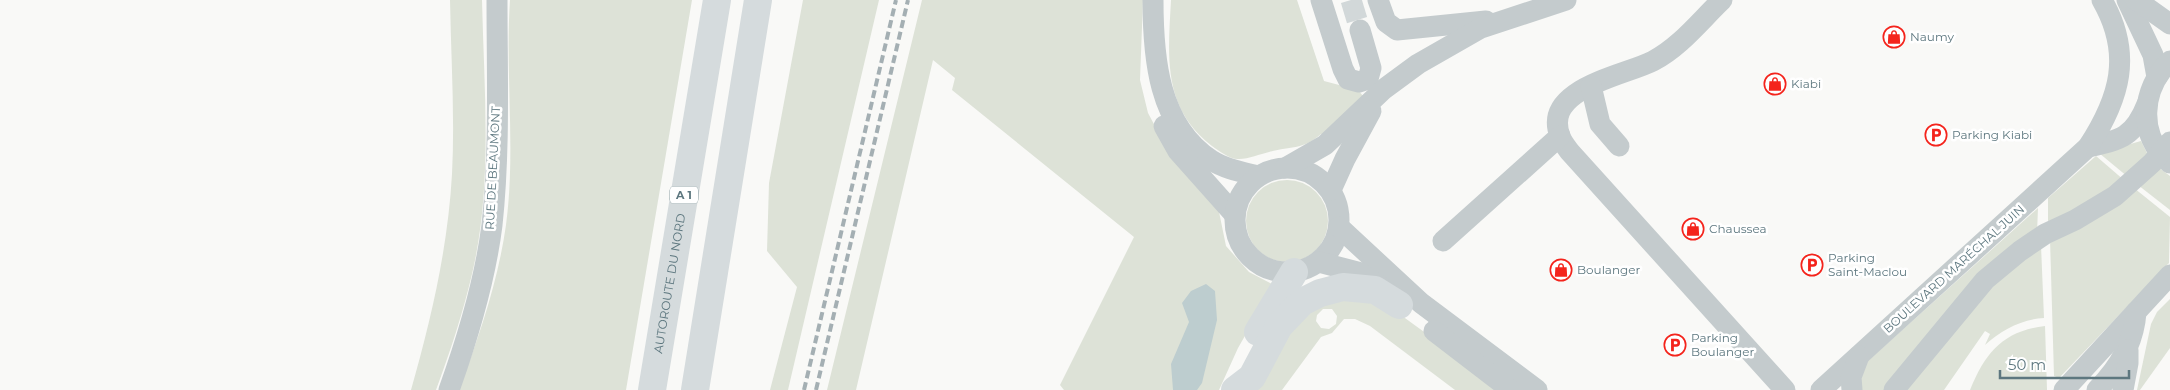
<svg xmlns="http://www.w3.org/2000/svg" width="2170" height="390" viewBox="0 0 2170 390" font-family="Montserrat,sans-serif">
<rect width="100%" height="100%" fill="#f9f9f7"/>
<g fill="#dde2d7" fill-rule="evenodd">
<path d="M 450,0 L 482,0 C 484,90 493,185 472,274 C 463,313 450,352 436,390 L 411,390 C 431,320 448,247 452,174 C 455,117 451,58 450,0 Z"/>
<path d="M 510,0 L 692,0 L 626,390 L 459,390 C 479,336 498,282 506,225 C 516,151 505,74 510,0 Z"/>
<polygon points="803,0 879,0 788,390 770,390 797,287 767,251 769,183"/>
<polygon points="922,0 1143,0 1140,80 1148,113 1164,143 1217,202 1226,246 1249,272 1274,285 1238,348 1219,390 1064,390 1060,385 1134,237 952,90 955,78 933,60 856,390 827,390"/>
<path d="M 1171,0 L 1297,0 L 1324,81 L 1358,90 L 1363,96 L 1326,138 L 1321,134 C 1303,150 1291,146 1269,152 C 1260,154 1249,159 1239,159 C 1231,160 1219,151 1212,146 C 1162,107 1168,57 1171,0 Z"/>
<polygon points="2141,141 2149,157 2128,177 2099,153"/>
<polygon points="2096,156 2125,181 2107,196 2048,222 2048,198"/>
<polygon points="2158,167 2170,176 2170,210 2138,185"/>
<circle cx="1287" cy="221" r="41"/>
<polygon points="2134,188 2170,217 2169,263 2059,378 2054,376 2050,239"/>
<polygon points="2038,208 2037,233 1886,390 1856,390 1860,368"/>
<path d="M 2041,245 L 2044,318 C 2022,319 2001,330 1985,345 L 1990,334 L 1985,331 L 1944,390 L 1901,390 L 1980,295 Z"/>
<path d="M 1339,295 L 1387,305 L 1504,390 L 1455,390 L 1370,326 L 1355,319 L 1344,319 L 1332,333 L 1321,337 L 1282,390 L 1251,390 L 1283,327 ZM 1323,309 L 1332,309 L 1337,316 L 1336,324 L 1329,329 L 1321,328 L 1316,321 L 1317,315 Z"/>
<polygon points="2170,299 2170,348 2140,390 2137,390 2151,324 2157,312"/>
<path d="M 2045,326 L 2047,390 L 1970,390 C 1985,353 2003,331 2045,326 Z"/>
</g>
<polygon fill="#bdcdcf" points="1206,284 1215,291 1217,320 1202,383 1197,390 1173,390 1171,364 1189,322 1182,303 1191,291"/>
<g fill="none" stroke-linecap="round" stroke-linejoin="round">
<polyline stroke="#d2d8d9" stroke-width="21" stroke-dasharray="21 11" stroke-linecap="butt" points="1351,0 1360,30"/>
<g stroke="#c4cbcd" stroke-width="21">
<path d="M 1153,0 C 1153,57 1158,125 1211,160 C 1225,169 1242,172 1258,176"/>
<polyline points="1321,0 1343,69 1348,79 1359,82 1368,79 1371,68 1360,30"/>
<polyline points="1378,0 1386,22 1397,30 1486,21"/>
<path d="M 1722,0 C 1700,21 1680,47 1653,61 C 1624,76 1542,88 1560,136 C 1562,142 1567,148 1570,152 L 1785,390"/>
<polyline points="2127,0 2153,55 2157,77"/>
<polyline points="2136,0 2170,24"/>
<polyline points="1591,86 1600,124 1619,146"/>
<polyline points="1164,126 1178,151 1235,215"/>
<path d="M 2088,147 C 2121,140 2134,137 2147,104"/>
<path d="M 2170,163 C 2137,136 2141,89 2170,61"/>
<circle cx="1287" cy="220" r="52"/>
<polyline points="1285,168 1325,145 1384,89 1418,64 1481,28 1566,0"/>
<polyline points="1331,190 1345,159 1371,111"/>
<polyline points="1339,227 1421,303 1537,390"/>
<polyline points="1443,241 1560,136"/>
<polyline points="1319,262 1361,273 1388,292"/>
<polyline points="1434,331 1511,390"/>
<path d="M 449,390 C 468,337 485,281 492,225 C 500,151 497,74 497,0"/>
<path d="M 1821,390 L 2088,147 C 2120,98 2133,54 2102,0"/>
<polyline points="1852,390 1851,377 1859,356"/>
<polyline points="1894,390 1985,280 2020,251 2045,234 2075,220 2115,196 2152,163 2170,142"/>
<polyline points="2064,390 2170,275"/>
<path d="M 2097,390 C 2119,368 2134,343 2136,312"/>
<polyline points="2123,390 2128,363 2128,350"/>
</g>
<g stroke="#d5dbdd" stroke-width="28">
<polyline points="1258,332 1294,272"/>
<path id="s1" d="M 652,390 L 717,0"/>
<polyline points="695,390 758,0"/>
<polyline points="1235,390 1252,377 1279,326 1302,302 1320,293 1343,287 1375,290 1399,305"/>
</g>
<g stroke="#a4afb3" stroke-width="4" stroke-dasharray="8 4" stroke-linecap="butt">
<polyline points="804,390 896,0"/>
<polyline points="816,390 908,0"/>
</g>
</g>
<defs>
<g id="shop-ring" transform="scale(1.125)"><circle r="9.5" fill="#fff" stroke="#f4241c" stroke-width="1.5"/><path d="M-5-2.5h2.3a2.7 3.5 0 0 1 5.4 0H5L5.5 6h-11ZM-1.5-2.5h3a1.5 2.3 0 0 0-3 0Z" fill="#f4241c"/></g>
<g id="parking-ring" transform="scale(1.125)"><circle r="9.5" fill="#fff" stroke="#f4241c" stroke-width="1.5"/><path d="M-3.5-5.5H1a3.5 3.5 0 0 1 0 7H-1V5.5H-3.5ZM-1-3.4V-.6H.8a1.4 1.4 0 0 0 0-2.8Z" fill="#f4241c"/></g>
</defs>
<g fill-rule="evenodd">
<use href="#shop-ring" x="1894" y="37"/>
<use href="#shop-ring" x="1775" y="84"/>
<use href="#parking-ring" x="1936" y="135"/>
<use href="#shop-ring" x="1693" y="229"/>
<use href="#parking-ring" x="1812" y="265"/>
<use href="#shop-ring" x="1561" y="270"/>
<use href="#parking-ring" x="1675" y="345"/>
</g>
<g text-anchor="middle" stroke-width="5" stroke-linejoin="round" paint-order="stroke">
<rect fill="#fff" stroke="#8ea0a5" stroke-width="1" x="670" y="186.5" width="28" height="17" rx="4"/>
<g font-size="11" font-weight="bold" fill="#5d777f">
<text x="684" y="199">A 1</text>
</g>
<g font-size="12" fill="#5d777f" stroke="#fff" text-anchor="start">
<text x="1910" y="41">Naumy</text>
<text x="1791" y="88">Kiabi</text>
<text x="1952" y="139">Parking Kiabi</text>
<text x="1709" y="233">Chaussea</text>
<text x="1828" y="262">Parking<tspan x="1828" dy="14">Saint-Maclou</tspan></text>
<text x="1577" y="274">Boulanger</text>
<text x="1691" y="342">Parking<tspan x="1691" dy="14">Boulanger</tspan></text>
</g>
<g font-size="12" fill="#5d777f" stroke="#fff">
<text transform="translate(493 168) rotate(-87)" y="4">RUE DE BEAUMONT</text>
<text transform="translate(1954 269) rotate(-42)" y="4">BOULEVARD MARÉCHAL JUIN</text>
<text dy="4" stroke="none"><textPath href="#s1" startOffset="108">AUTOROUTE DU NORD</textPath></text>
</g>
</g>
<path d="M2000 370v8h129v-8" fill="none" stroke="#5d777f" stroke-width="2.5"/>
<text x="2008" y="370" font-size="15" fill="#5d777f" stroke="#ffffff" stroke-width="4" paint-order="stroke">50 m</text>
</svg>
